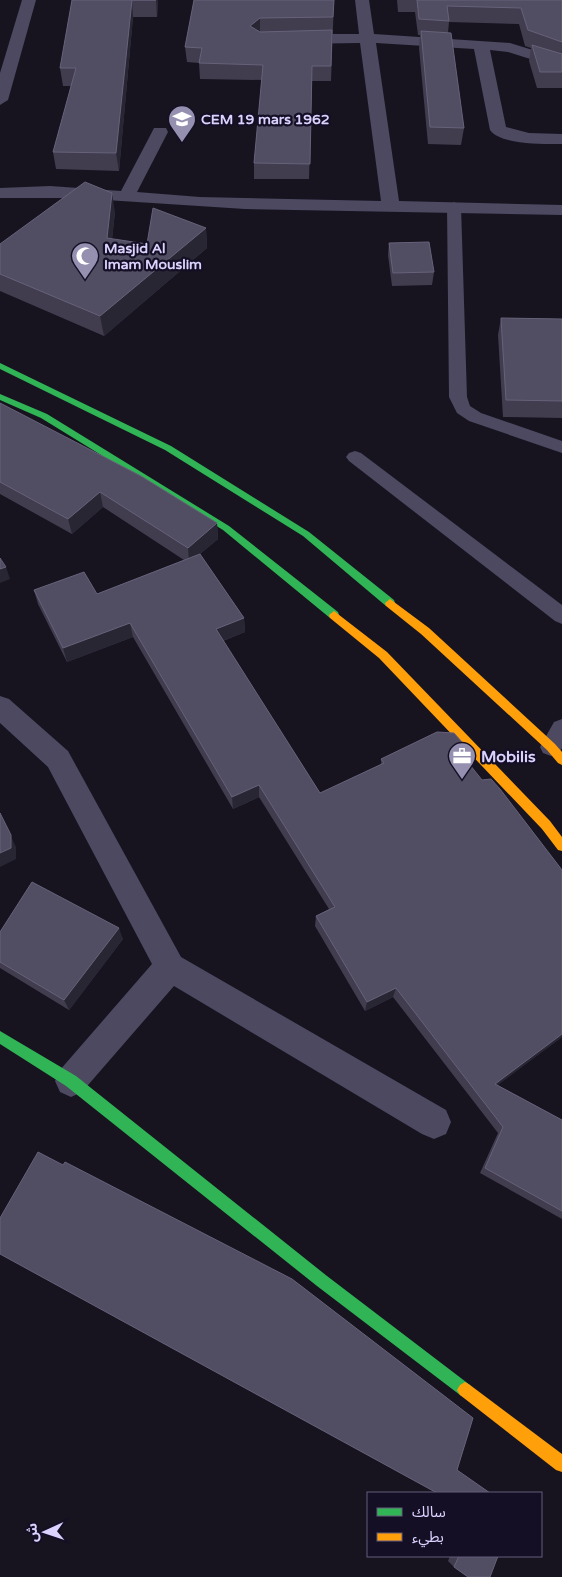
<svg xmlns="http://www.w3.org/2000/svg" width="562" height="1577" viewBox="0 0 562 1577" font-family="'Varela Round','Noto Sans Arabic',sans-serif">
<rect width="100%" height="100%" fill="#171420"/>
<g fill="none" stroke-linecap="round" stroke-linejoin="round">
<g fill="#4c4961" fill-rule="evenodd">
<polygon points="454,202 461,206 467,397 470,406 481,413 562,441 562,453 469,421 457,413 449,397 447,206"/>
<polygon points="355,451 361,453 562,605 562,624 555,621 349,461 346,457 349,453"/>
<polygon points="562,719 562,748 559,753 551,756 543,753 540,747 554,722"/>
</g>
<g fill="#4c4961" fill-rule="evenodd">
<polygon points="22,0 36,0 8,100 0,105 0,73"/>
<path d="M 355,0 L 369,0 L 374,34 L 510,43 L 562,59 L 562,69 L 508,52 L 490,50 L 506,127 L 529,133 L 562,134 L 562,144 C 545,144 500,145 490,130 L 474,49 L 376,43 L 399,201 L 562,205 L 562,215 L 245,209 L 75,198 L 0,198 L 0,188 L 50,186 L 121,191 L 152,132 L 154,128 L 166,128 L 168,132 L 137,192 L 200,197 L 381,201 L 360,43 L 294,44 L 286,39 L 294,34 L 359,34 Z"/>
<polygon points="0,696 9,699 68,751 181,957 446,1110 451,1122 446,1134 434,1139 422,1134 174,986 82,1092 71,1097 60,1092 55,1081 60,1070 152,964 48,767 0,723"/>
</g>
<g fill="#30b455" fill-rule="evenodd">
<polygon points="0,363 171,446 309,532 394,600 395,603 394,606 386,606 303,536 165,450 0,369"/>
<polygon points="0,394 47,414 229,526 338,612 339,615 338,618 330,618 223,530 41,418 0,400"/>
<polygon points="0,1031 76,1076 327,1276 470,1385 473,1390 470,1395 465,1398 460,1395 317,1286 66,1086 0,1044"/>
</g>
<g fill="#ff9f0a" fill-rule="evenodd">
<polygon points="390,599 429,628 555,744 562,752 562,765 558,763 547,750 421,634 386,606 385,603"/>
<polygon points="334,611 387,652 550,821 562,837 562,851 558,850 542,829 379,658 330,618 329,615"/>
<polygon points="465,1382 470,1385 562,1454 562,1472 556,1470 460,1395 457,1390 460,1385"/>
</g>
</g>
<g fill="#413d4f">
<polygon points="72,0 158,0 157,17 133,17 119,171 56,169 53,152 71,86 63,86 60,68"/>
<polygon points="194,0 334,0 331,81 312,81 309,179 254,179 254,163 262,80 200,79 199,63 187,62 185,47"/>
<polygon points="397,0 562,0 562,88 537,88 529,61 531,48 525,46 519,24 449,22 448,33 464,128 461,145 428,144 419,48 420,35 418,35 415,12 398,12"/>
<polygon points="115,212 112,239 147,244 206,228 207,248 104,336 0,291 0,244"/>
<polygon points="389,243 434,272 432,285 392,286 388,255"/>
<polygon points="501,318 562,319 562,418 503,417 498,335"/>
<polygon points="0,403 217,523 218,539 200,554 244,618 245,632 223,641 320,793 381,765 381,759 462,742 459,751 562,1037 497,1085 562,1120 562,1219 480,1173 498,1133 393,997 365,1011 315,926 316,916 329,909 259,797 233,809 133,637 67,662 38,604 34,590 97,594 184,560 103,507 72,534 0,494"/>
<polygon points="0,932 123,939 69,1010 0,968"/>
<polygon points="450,1556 498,1556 454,1567 448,1561"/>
</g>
<g fill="#292634">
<polygon points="132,0 133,17 119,171 116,153"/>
<polygon points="156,0 158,0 157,17"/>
<polygon points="260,18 260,33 250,26"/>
<polygon points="112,193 115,212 110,258 107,238"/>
<polygon points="206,228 207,248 104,336 100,316"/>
<polygon points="100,492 103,507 72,534 68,519"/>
<polygon points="217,523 218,539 189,563 188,548"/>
<polygon points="6,567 10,579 0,583 0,569"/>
<polygon points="244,618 245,632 217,643 216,629"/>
<polygon points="130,623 133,637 67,662 63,648"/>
<polygon points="259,785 259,797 233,809 232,797"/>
<polygon points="0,813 16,847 16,859 0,867"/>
<polygon points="119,928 123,939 69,1010 64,1000"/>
<polygon points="396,988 393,997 365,1011 367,1002"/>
<polygon points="562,1034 562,1037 490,1091 495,1084"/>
</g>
<g fill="#514d62" stroke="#67627a">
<polygon points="72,0 156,0 132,0 116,153 53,152 76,68 60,68"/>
<polygon points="194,0 334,0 333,17 260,18 250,26 260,32 332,30 331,66 312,66 310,164 254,163 263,65 199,63 202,48 185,47"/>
<polygon points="417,0 562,0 562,42 528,30 521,8 447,6 449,21 419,19"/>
<polygon points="421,31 451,33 464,128 430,127"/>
<polygon points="532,45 562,54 562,72 540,72"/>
<polygon points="85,182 112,193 107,238 147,244 153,208 206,228 100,316 0,274 0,244"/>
<polygon points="429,242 434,272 393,273 389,243"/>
<polygon points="501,318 562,319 562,401 506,400"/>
<polygon points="0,403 141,476 217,523 188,548 100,492 68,519 0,482"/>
<polygon points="200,554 244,618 216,629 320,793 384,763 381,759 437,732 454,733 462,742 458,750 482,780 491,779 500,789 562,870 562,1034 495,1084 562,1120 562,1211 485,1168 503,1127 396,988 367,1002 316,916 335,907 259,785 232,797 130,623 63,648 34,590 84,572 97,594"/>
<polygon points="0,558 6,567 0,569"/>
<polygon points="0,813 11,835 11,848 0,853"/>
<polygon points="32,882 119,928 64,1000 0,962 0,932"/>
<polygon points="38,1152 63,1165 65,1162 292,1279 473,1418 457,1470 490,1493 437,1493 0,1254 0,1218"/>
<polygon points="459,1556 498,1556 490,1577 468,1577 454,1567"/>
</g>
<defs>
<g id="school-pin" transform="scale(1.4375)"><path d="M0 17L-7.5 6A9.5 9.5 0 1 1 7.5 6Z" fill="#9690b0" stroke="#140f25"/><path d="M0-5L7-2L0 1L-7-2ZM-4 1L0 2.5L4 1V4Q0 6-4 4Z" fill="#fff"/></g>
<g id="mosque-pin" transform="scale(1.4375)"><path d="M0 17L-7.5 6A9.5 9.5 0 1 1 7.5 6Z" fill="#9690b0" stroke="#140f25"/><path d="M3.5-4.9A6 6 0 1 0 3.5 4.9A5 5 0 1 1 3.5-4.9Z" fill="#fff"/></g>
<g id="office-pin" transform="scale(1.4375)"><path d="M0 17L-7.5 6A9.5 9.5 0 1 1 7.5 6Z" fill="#9690b0" stroke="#140f25"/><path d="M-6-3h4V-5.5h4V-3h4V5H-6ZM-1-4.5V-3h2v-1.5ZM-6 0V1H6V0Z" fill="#fff"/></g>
</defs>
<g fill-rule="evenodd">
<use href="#school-pin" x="182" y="119"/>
<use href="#mosque-pin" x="85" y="256"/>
<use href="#office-pin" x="462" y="756"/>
</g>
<g text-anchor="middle" stroke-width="4.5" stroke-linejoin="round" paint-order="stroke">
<g font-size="14" font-weight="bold" fill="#dbd3fe" stroke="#140f25" text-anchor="start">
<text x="201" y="124">CEM 19 mars 1962</text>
<text x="104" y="253">Masjid Al<tspan x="104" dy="16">Imam Mouslim</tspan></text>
</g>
<g font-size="16" font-weight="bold" fill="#dbd3fe" stroke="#140f25" text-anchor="start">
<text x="481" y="762">Mobilis</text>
</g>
</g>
<rect x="367" y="1492" width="175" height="65" fill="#140f25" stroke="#645d7c"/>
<rect x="377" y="1508" width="25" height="8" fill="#30b455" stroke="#645d7c"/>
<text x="412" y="1517" font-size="15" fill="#dbd3fe">سالك</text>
<rect x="377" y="1533" width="25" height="8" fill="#ff9f0a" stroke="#645d7c"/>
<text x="412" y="1542" font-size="15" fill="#dbd3fe">بطيء</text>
<g transform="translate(45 1532) rotate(267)" stroke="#140f25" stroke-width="4" paint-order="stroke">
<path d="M0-4L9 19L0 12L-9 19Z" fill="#dbd3fe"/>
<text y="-8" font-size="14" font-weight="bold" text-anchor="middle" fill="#dbd3fe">ش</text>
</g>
</svg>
